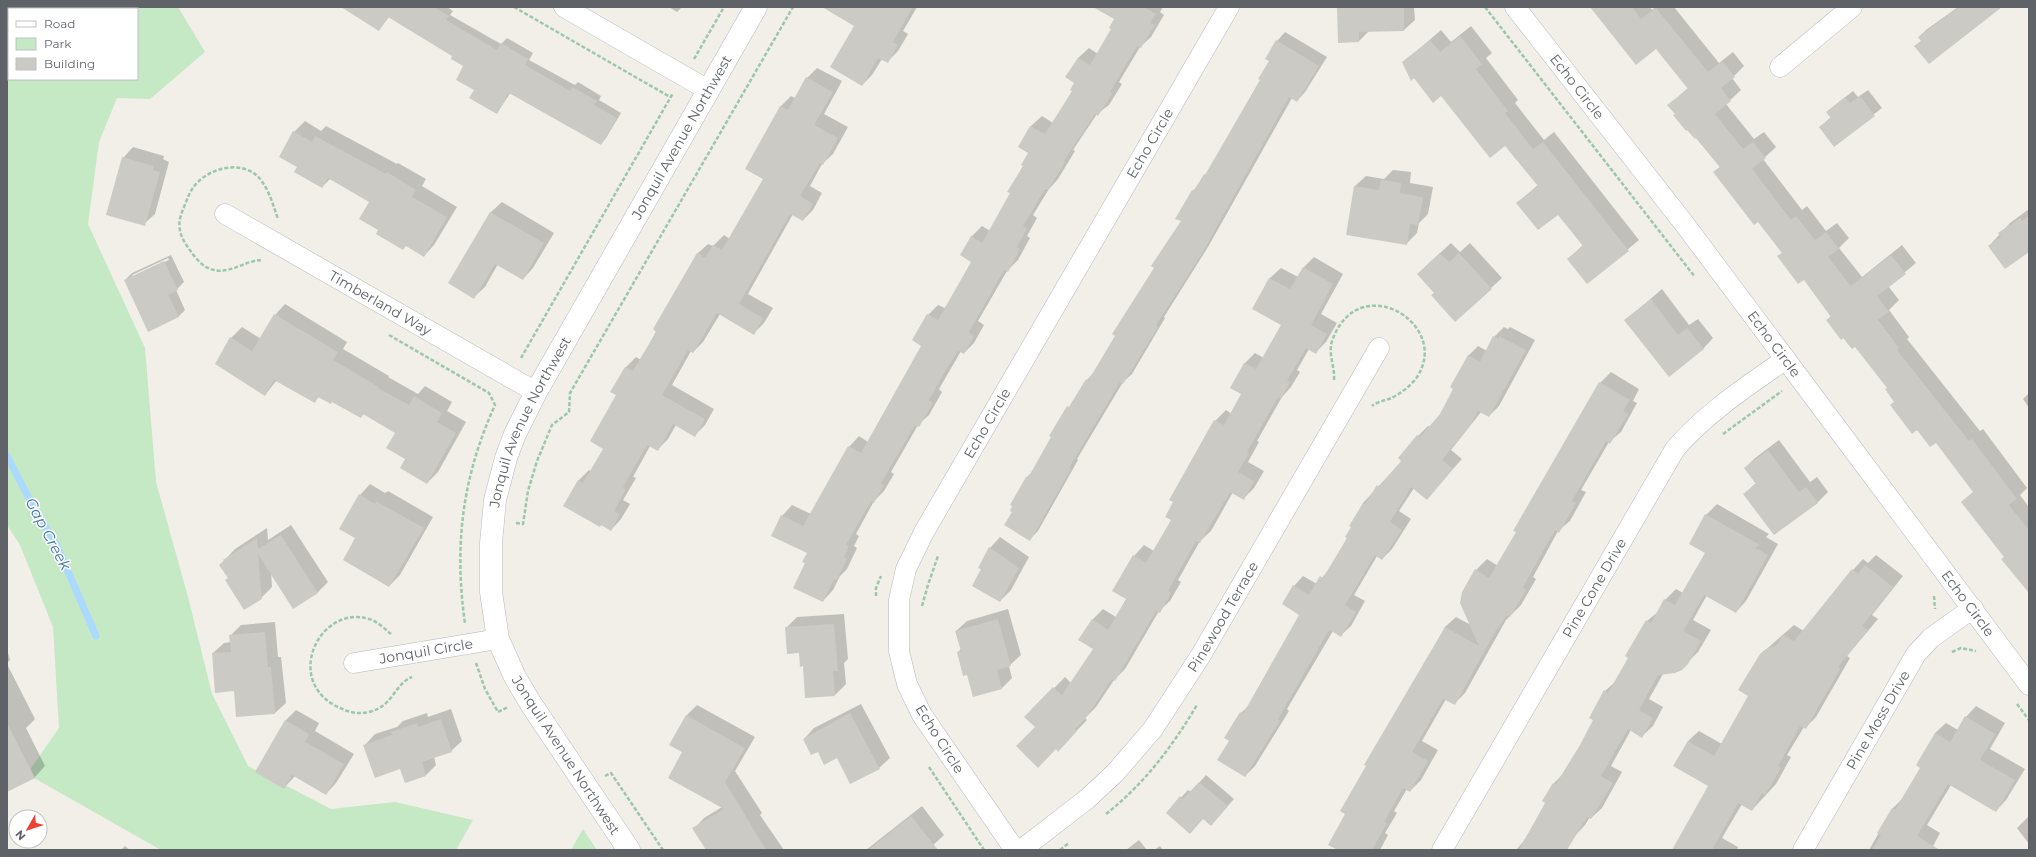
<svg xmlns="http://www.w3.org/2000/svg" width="2036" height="857" viewBox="0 0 2036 857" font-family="Montserrat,sans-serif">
<rect width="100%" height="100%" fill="#f1efe8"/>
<g fill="#c5e8c5" fill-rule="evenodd">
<path d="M 7,7 L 178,7 L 205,52 L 150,99 L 117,98 L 99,142 L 88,224 L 145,348 L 156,482 L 188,597 L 212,694 L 248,766 L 331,809 L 395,802 L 473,820 L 456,850 L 161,850 L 27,774 L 59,728 L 53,627 L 20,545 L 7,525 ZM 9,9 L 137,9 L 137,79 L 9,79 Z"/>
<polygon points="583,829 597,850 571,850"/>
</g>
<g fill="#0003" fill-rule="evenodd">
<polygon points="343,7 447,7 453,11 450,15 501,44 507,38 533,53 529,60 575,85 578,82 601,96 599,100 621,113 606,138 601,144 511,92 497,113 465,66 454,56 389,17 379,30"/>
<polygon points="669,7 682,7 677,12"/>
<polygon points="840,7 917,7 903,31 908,34 898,51 887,62 882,59 872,75 862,85 856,25"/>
<polygon points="1109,7 1163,7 1160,12 1164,15 1151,37 1140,47 1119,82 1122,84 1109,105 1097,114 1073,150 1075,151 1058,179 1049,189 1033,215 1037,218 1027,236 1030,238 1018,260 1007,271 978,321 984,325 974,343 964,353 961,351 939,389 942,392 929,415 918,425 891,472 894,474 884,491 874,501 856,534 859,536 854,546 857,548 847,569 840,576 833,590 823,601 806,563 808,552 782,516 792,505 811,514 849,447 859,436 868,442 923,346 928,315 938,305 945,308 973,261 971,237 982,226 990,231 1011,193 1029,152 1019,146 1031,126 1042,116 1053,123 1073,91 1076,83 1066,77 1078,58 1089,48 1098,54 1112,29 1116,19"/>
<polygon points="1338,7 1414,7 1415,20 1404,30 1369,31 1359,41"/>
<polygon points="1592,7 1650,7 1652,10 1655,7 1674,7 1719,63 1733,52 1744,66 1732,78 1741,90 1726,104 1754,139 1764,132 1776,147 1763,159 1802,210 1807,206 1826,231 1837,223 1849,238 1839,248 1862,277 1902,245 1916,263 1888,286 1899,300 1889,310 1909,337 1907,339 1980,431 1983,429 2027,488 2020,495 2029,507 2029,587 1962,502 1974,491 1936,441 1895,401 1888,388 1855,345 1827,320 1831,316 1804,279 1778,256 1783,252 1759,220 1714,172 1720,167 1669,105 1688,88 1656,48"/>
<polygon points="1958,7 2001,7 1916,46 1922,40 1919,37 1926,30"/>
<polygon points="1471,26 1492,53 1486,58 1518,100 1515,103 1544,140 1554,132 1639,240 1587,283 1568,259 1583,245 1558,213 1517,203 1538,185 1506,144 1403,63 1441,30 1451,42"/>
<polygon points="1285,32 1327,57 1305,92 1297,101 1292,98 1208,247 1164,317 1165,318 1132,374 1123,382 1077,459 1078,460 1038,531 1030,539 1013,511 1013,506 1011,505 1027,477 1033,471 1052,437 1050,436 1087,380 1095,371 1182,220 1193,191 1209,170 1261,79 1270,61 1277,41"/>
<polygon points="817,68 842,81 824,114 848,127 833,154 822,164 810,186 822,193 813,210 803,220 793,214 748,294 773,308 764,323 754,333 720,314 703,342 693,352 691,351 672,385 714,409 705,425 695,435 676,425 668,439 657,450 650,446 633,477 636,478 623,500 630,504 621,519 611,530 602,524 600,526 564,505 579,480 589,470 591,471 604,448 617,395 612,392 626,367 636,357 641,360 697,254 708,244 713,246 724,235 730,239 765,179 746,168 781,106 791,96 795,98 807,78"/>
<polygon points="1868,90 1882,108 1834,145 1820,127 1831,117 1827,112 1853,91 1858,97"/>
<polygon points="305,121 321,131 326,126 397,164 398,163 426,179 422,186 457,207 434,245 424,256 380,230 371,202 330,179 322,187 299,167 294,132"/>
<polygon points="133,147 164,156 163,159 169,162 155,214 144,224 123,158"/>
<polygon points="1393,170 1411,172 1410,183 1433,187 1428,214 1419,223 1417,233 1406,244 1355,186 1366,176 1384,179"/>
<polygon points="502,202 554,233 533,268 523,279 498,264 485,287 474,297 450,283 491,212"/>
<polygon points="2029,209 2029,250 1989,246 2010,223"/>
<polygon points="1451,243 1460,252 1470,243 1502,278 1491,288 1435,293 1428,264"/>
<path d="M 171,255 L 184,282 L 176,290 L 185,310 L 178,317 L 125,280 L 132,273 ZM 168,258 L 169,260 L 132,277 L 132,275 Z"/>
<polygon points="1314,257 1343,274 1321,314 1337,323 1326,342 1315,353 1309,349 1297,370 1300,372 1291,387 1282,397 1257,441 1259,442 1248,462 1264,471 1254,488 1244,498 1233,492 1211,531 1200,541 1178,580 1181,582 1170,601 1159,611 1125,669 1114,680 1096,707 1085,718 1087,720 1058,750 1026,717 1065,677 1071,683 1094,649 1080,639 1093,619 1103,609 1116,617 1127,598 1134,556 1144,545 1154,551 1172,520 1215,421 1226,410 1232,414 1243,394 1231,387 1245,363 1255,353 1264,358 1282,325 1253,308 1270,278 1281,268 1298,277 1303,268"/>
<polygon points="1662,289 1689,325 1698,319 1713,338 1703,349 1626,320"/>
<polygon points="285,304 347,342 343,349 389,376 388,377 418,394 425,386 452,402 447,411 466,422 438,472 427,483 407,459 396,433 364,414 360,417 333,401 320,396 314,402 277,380 265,395 231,338 242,327 261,339 275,315"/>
<polygon points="1504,327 1508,329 1510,327 1535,340 1499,406 1489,416 1481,412 1451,450 1462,459 1427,498 1414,488 1399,511 1411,519 1392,549 1382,559 1377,556 1354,595 1365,601 1351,626 1341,635 1333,631 1287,709 1289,711 1255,766 1245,776 1230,740 1241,713 1251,703 1301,615 1294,586 1303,576 1317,584 1331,567 1348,537 1363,503 1402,461 1399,458 1418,436 1428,426 1430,427 1441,414 1455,389 1468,356 1478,346 1487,351 1494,337"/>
<polygon points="1611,372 1639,389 1633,401 1637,403 1621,432 1609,442 1581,490 1586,492 1570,521 1558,531 1533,577 1536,579 1521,605 1506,620 1465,693 1454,704 1446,699 1422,741 1438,750 1421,780 1410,791 1407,789 1394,811 1397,813 1385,833 1388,835 1380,850 1340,850 1445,627 1456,617 1471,625 1463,592 1476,570 1487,559 1498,566 1600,383"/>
<polygon points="2029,393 2029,408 2023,399"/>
<polygon points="1779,440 1810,482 1817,477 1828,492 1818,502 1774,534 1744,494 1756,483 1745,468 1755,458"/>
<polygon points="370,484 385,493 388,491 433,517 400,575 389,586 356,538 360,495"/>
<polygon points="1717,504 1769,534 1766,537 1778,544 1746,601 1736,612 1707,595 1693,620 1711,630 1698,652 1681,669 1663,674 1649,699 1663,707 1653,726 1642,736 1631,730 1611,766 1622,772 1602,808 1591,818 1590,817 1585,825 1562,850 1516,850 1523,842 1547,803 1554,783 1565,772 1581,745 1594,720 1605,691 1616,681 1629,658 1647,621 1659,611 1665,600 1676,589 1683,593 1706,553 1706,515"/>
<polygon points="291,525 328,582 318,592 294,608 271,572 272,587 261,598 229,578 220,565 235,549 267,528 268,540"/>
<polygon points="1000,537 1029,557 1011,590 1000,601 982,569 990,548"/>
<polygon points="1876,555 1903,576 1872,615 1878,619 1847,656 1850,658 1816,717 1805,728 1804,727 1787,755 1791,757 1776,784 1752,810 1742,804 1722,838 1738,847 1737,850 1673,850 1710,786 1675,766 1688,741 1699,731 1722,744 1750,696 1761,654 1794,625 1804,631 1853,570 1863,559 1868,563"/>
<polygon points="1008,609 1021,655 1009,666 1012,678 1002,688 974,696 968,674 958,652 961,649 956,631 967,621"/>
<polygon points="844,614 848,659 844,663 846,684 835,695 806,696 804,665 800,652 786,628 797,617"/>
<polygon points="275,622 278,657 281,657 286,703 275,713 237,716 235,690 213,653 224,643 231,642 230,636 241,625"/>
<polygon points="7,649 10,660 7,663"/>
<polygon points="7,664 35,719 26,728 45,766 35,777 7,791"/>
<polygon points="861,704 890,758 879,768 818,750 804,739 814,728"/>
<polygon points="697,705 755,737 735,771 762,813 760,815 784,850 707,850 694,829 704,818 722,807 683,752 670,745 687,715"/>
<polygon points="1976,706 2005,723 1990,749 2025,769 2006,800 1996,811 1951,785 1927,825 1940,833 1931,850 1869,850 1893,808 1903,798 1921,767 1935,733 1946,723 1958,730 1966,717"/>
<polygon points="451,709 462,741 451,751 434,757 436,765 426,775 401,768 365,745 375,734 397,727 403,721 427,713 428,717"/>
<polygon points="296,710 319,723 315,731 354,754 336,783 326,794 295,776 284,788 256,771 286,720"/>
<polygon points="1206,775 1234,799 1218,817 1203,818 1167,813 1188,790 1191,792"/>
<polygon points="922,806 944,835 928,850 866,850"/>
<polygon points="2029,816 2029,844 2017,828"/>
<polygon points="1139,840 1147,850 1126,850"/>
<polygon points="125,846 130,850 121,850"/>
<polygon points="1160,846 1163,850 1154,850"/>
</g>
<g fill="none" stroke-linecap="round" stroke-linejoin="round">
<polyline stroke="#aadaff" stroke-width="7" points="7,456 32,504 56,544 96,636"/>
</g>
<g fill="#cccac5">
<polygon points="341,7 434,7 449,16 446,20 497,50 501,43 528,59 525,65 570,91 572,87 597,101 594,105 617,118 601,145 509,93 497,114 469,98 474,90 456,80 463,66 451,59 452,56 388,17 379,31"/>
<polygon points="822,7 913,7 893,42 898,45 888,63 878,58 862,86 830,67 854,26"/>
<polygon points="1093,7 1144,7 1156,14 1150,23 1155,25 1141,48 1137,46 1110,92 1112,94 1098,116 1095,114 1064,161 1065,162 1048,190 1045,189 1023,226 1027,229 1017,247 1020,249 1008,272 1004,270 969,332 974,336 964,354 958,351 947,368 929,400 933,403 919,427 915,425 881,483 884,485 874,503 871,501 846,545 849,546 844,557 847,559 837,580 834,579 823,602 793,588 805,563 802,562 807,553 771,536 781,515 803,526 848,446 861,453 921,346 912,340 927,314 938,320 971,262 960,255 971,236 982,243 1010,193 1007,192 1023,166 1021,165 1028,153 1018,147 1030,126 1045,134 1072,91 1070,90 1074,83 1065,77 1078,58 1090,65 1111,29 1109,28 1114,19"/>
<polygon points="1337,7 1404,7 1404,31 1359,32 1359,42 1338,43"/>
<polygon points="1590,7 1632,7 1641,19 1656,8 1708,72 1722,61 1735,77 1721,88 1731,101 1715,114 1743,149 1753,142 1766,158 1752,169 1791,220 1796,216 1815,240 1826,232 1839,249 1828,257 1851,286 1891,255 1906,274 1877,296 1889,312 1878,320 1899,348 1897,350 1969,441 1972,439 2017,499 2009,505 2029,530 2029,593 2001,559 2004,557 1961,502 1973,492 1936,443 1930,447 1917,430 1912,434 1890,405 1894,402 1885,389 1887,388 1855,347 1852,349 1843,338 1841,340 1826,320 1831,317 1804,280 1798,284 1777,256 1782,253 1758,222 1754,225 1713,172 1720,167 1696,138 1695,139 1687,130 1686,131 1673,115 1675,114 1667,105 1688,89 1656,49 1636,65"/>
<polygon points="1959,7 2002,7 1929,64 1914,46 1921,41 1918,37"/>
<polygon points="1460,36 1482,64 1476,69 1508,111 1505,113 1533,149 1543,142 1629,251 1587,284 1567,259 1583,246 1558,215 1538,230 1516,203 1538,186 1505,146 1490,158 1441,96 1433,103 1414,78 1411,81 1402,62 1430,40 1440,52"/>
<polygon points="1276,40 1319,66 1297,102 1289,97 1200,257 1156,325 1158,327 1123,384 1120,382 1069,468 1071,469 1030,541 1004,525 1012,512 1010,511 1012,506 1010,505 1026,477 1028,478 1051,437 1049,436 1067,406 1069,407 1086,379 1088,381 1115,336 1112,334 1154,268 1151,266 1181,221 1175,219 1192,190 1194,191 1204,174 1205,175 1260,80 1258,79 1269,61 1265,59"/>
<polygon points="806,77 833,92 814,125 838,138 823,165 820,163 800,196 813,204 803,221 790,214 739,304 763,318 754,335 717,313 693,353 688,350 662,395 705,419 695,437 673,424 658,451 647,445 623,487 626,489 614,511 620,514 611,531 601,525 600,527 563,506 578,480 583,483 603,449 590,441 616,395 610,392 625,367 633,371 656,332 653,329 697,253 705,258 713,245 722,250 763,179 745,169 780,106 788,110"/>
<polygon points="1860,96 1875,116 1834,147 1819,127 1831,118 1826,112 1845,97 1850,103"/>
<polygon points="293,131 312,142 315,136 386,174 387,172 416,190 412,197 447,217 424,257 406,246 403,250 376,234 378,230 359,219 369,202 328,178 322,188 294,172 297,167 279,157"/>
<polygon points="122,157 154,166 153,170 160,172 145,226 106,215"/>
<polygon points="1381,180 1401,183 1400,193 1423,197 1418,225 1410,224 1407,245 1346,235 1354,186 1379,190"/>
<polygon points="490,212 544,243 523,280 495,264 474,299 448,283"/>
<polygon points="2029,216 2029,252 2005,269 1988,246 2001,237 1998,233 2020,218 2022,221"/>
<polygon points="1440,253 1449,262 1459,253 1492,289 1455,322 1431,295 1434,293 1417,274"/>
<polygon points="164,261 178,290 168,295 179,317 148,332 124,280"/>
<polygon points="1303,267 1333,284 1311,325 1327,334 1316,354 1306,348 1287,381 1290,382 1281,399 1278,397 1247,452 1249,453 1238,472 1254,481 1244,500 1230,492 1200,543 1196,541 1168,591 1171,593 1160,613 1156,611 1115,681 1112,679 1085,719 1075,729 1077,731 1058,752 1056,749 1038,768 1016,746 1035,727 1024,717 1053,687 1062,695 1093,649 1078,640 1092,619 1108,630 1126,599 1112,591 1133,555 1146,563 1171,520 1165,517 1173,502 1169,500 1214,420 1224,425 1241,394 1230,388 1244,363 1256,369 1281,325 1252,309 1269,278 1290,289"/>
<polygon points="1651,299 1678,335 1687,328 1704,349 1669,377 1624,320"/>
<polygon points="274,314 338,352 333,360 379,387 378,388 409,405 414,396 442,413 437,422 456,433 427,484 400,468 405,459 386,448 395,433 363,414 361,418 332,402 331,404 318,397 315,403 274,380 265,396 215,364 230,337 252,351"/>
<polygon points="1493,336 1499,339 1499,336 1526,350 1489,417 1478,411 1471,424 1442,460 1453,469 1427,500 1411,487 1390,522 1402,530 1382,560 1375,555 1345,605 1356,612 1341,637 1330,630 1328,632 1278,719 1280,721 1245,777 1217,760 1229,741 1224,738 1240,712 1243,714 1299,615 1282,604 1293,585 1309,595 1320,576 1323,578 1347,538 1345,537 1351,527 1349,526 1363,503 1365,504 1377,485 1379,487 1401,461 1398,458 1417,435 1420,437 1440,414 1453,389 1450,387 1468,355 1480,362"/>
<polygon points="1599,382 1630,400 1623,411 1628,414 1610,444 1606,441 1572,501 1576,503 1559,533 1555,530 1523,587 1526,590 1510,617 1507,615 1495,632 1455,705 1443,699 1412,752 1428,761 1410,792 1403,788 1384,822 1387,823 1372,850 1338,850 1328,845 1345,814 1340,811 1366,766 1364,765 1445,627 1479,646 1460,603 1462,592 1475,569 1489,578 1516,532 1513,531"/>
<polygon points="1768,450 1799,492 1806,487 1818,503 1774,535 1743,494 1756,484 1744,468"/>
<polygon points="359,494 375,504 376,501 424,528 389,587 343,560 355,538 339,529"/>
<polygon points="1705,514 1760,545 1755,548 1768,555 1736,613 1704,595 1683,631 1701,641 1688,664 1682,670 1675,673 1658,675 1639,710 1653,718 1642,738 1628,729 1601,776 1613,783 1591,819 1587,817 1567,850 1519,850 1545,803 1542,801 1553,783 1556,784 1580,745 1593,720 1589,718 1604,690 1608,693 1628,658 1625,656 1646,620 1651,623 1664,599 1675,605 1705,553 1689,544"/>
<polygon points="281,535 318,593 293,609 258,554 262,599 244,610 225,580 228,578 219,565 224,561 223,560 257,538 258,549"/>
<polygon points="989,547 1019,568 1000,602 972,586 981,569 978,568"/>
<polygon points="1865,565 1893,587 1862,626 1868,630 1838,667 1840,669 1806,729 1800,726 1778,766 1781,768 1765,795 1762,793 1752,811 1738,803 1712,850 1672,850 1708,786 1673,766 1688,741 1714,756 1748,696 1738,690 1760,654 1766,649 1777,645 1783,635 1794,641 1852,569 1858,574"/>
<polygon points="998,619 1011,666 997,670 1002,689 973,697 967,675 963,676 957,652 961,651 955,631"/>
<polygon points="834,624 838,671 833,671 835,696 805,698 803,666 800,667 799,653 787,654 785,627"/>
<polygon points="265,632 268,667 271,667 275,714 236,717 234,691 215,693 212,653 231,652 229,635"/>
<polygon points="850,713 880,769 850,784 837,758 824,765 818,752 811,755 803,739"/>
<polygon points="686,715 745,748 725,782 766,850 706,850 692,828 724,809 668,778 682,752 669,745"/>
<polygon points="1965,716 1995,734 1980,760 2015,780 1996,812 1948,784 1917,836 1940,850 1872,850 1881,835 1877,833 1892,808 1895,810 1920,768 1916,765 1935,733 1950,742"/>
<polygon points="441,719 452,752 422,762 426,776 405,783 400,769 375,778 363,745 392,735 391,732 417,723 418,727"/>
<polygon points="285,720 309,734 305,742 344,764 326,795 292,775 284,789 255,772"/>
<polygon points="7,723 35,778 7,792"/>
<polygon points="1199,782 1228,806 1211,826 1203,819 1190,834 1166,813 1180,796 1183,799"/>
<polygon points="911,816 938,850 868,850"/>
</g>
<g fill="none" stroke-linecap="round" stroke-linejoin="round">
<g stroke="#b5b8bc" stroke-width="21">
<g id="street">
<polyline points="564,7 708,90"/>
<path id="s1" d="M 1515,7 L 1686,226 L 2029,685"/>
<polyline points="1780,67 1852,7"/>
<path id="s2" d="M 225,214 L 536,392"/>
<path id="s3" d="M 354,663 L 498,639"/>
<path id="s4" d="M 1015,850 L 922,715 L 907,684 L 899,651 L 899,600 L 906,569 L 924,532 L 1229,7"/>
<path id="s5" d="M 1021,850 L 1087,799 L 1115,773 L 1153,729 L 1201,655 L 1379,348"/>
<path id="s6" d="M 1442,850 L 1675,449 C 1706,413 1747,386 1786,359"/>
<path id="s7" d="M 1803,850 L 1916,654 L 1931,638 L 1973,608"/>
</g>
</g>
<g stroke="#b6babf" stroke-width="23">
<g id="secondary">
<path id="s8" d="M 629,850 L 531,704 L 515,677 L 498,639 L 491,592 L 491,543 L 495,500 L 506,458 L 515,434 L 536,392 L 756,7"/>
</g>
</g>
<g stroke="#9cc7a9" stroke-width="2.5" stroke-dasharray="4 2" stroke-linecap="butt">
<polyline points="514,7 670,97"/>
<polyline points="1485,7 1695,277"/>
<polyline points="694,59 724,7"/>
<path d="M 261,260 C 243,261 227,277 208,268 C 201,265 194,256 189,249 C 185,243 181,237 180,230 C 178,222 181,214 184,207 C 188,197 191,188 199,181 C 216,165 249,160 263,183 C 270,193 274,208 278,219"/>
<path d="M 389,335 L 489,393 L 495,405 C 462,478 454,545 465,624"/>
<polyline points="521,358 673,93"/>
<path d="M 1334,380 C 1335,366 1328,355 1332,341 C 1358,267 1452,324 1417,377 C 1411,386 1399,395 1389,399 C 1383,401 1377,402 1372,406"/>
<polyline points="1723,434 1782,391"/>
<polyline points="516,523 523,524 528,491 537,461 552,425 569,412 570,393 793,7"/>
<polyline points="876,596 876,588 881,576"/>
<polyline points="1934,596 1935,609"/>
<polyline points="922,606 928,585 938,556"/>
<path d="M 391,634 C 385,629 377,621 369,619 C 322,604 284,676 334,705 C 345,711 356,715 369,712 C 394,706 394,684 412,677"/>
<polyline points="1952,652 1961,648 1976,651"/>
<polyline points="476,663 485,689 498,712 508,707"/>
<polyline points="2017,704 2029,720"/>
<polyline points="929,767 984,850"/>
<polyline points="605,776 611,773 663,850"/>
<path d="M 1106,814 C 1144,784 1172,747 1197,705"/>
<polyline points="1060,850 1069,843"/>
</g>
<use href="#street" stroke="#fff" stroke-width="20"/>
<use href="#secondary" stroke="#fff" stroke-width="22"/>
</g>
<g text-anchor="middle" stroke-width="3" stroke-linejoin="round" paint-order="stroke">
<g font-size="14" fill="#5f6368" stroke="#fff">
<text dy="5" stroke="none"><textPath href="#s1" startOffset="101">Echo Circle</textPath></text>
<text dy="5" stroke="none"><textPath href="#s8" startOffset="798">Jonquil Avenue Northwest</textPath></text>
<text dy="5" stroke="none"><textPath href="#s4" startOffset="806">Echo Circle</textPath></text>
<text dy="5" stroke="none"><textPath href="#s2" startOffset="179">Timberland Way</textPath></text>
<text dy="5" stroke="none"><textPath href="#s1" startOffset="425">Echo Circle</textPath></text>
<text dy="5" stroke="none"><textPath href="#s8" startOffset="474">Jonquil Avenue Northwest</textPath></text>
<text dy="5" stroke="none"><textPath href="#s4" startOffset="482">Echo Circle</textPath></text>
<text dy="5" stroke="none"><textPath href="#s6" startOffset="303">Pine Cone Drive</textPath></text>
<text dy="5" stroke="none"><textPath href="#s1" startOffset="749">Echo Circle</textPath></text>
<text dy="5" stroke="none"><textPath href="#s5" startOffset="312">Pinewood Terrace</textPath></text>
<text dy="5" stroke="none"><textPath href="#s3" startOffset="73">Jonquil Circle</textPath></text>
<text dy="5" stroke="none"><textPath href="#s7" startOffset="150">Pine Moss Drive</textPath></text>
<text transform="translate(940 739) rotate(58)" y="5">Echo Circle</text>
<text transform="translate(566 755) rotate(57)" y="5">Jonquil Avenue Northwest</text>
</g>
<g font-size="15" font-style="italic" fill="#4174aa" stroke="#fff">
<text transform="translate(48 534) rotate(62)" y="5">Gap Creek</text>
</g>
</g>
<rect width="2036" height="857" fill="none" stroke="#5f6368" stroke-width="16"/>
<rect x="8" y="8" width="130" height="72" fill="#ffffff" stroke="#bfc1c3"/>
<rect x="16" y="21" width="20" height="6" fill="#ffffff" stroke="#bfc1c3"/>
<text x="44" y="28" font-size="12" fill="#5f6368">Road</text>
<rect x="16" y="38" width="20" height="12" fill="#c5e8c5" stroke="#bfc1c3"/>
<text x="44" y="48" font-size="12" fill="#5f6368">Park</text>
<rect x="16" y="58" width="20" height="12" fill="#cccac5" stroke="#bfc1c3"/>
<text x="44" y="68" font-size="12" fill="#5f6368">Building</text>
<g transform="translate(28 829) rotate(231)"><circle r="19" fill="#ffffff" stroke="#bfc1c3"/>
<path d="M0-3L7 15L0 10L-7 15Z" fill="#ea4335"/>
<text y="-6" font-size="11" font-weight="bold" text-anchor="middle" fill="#5f6368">N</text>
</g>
</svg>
